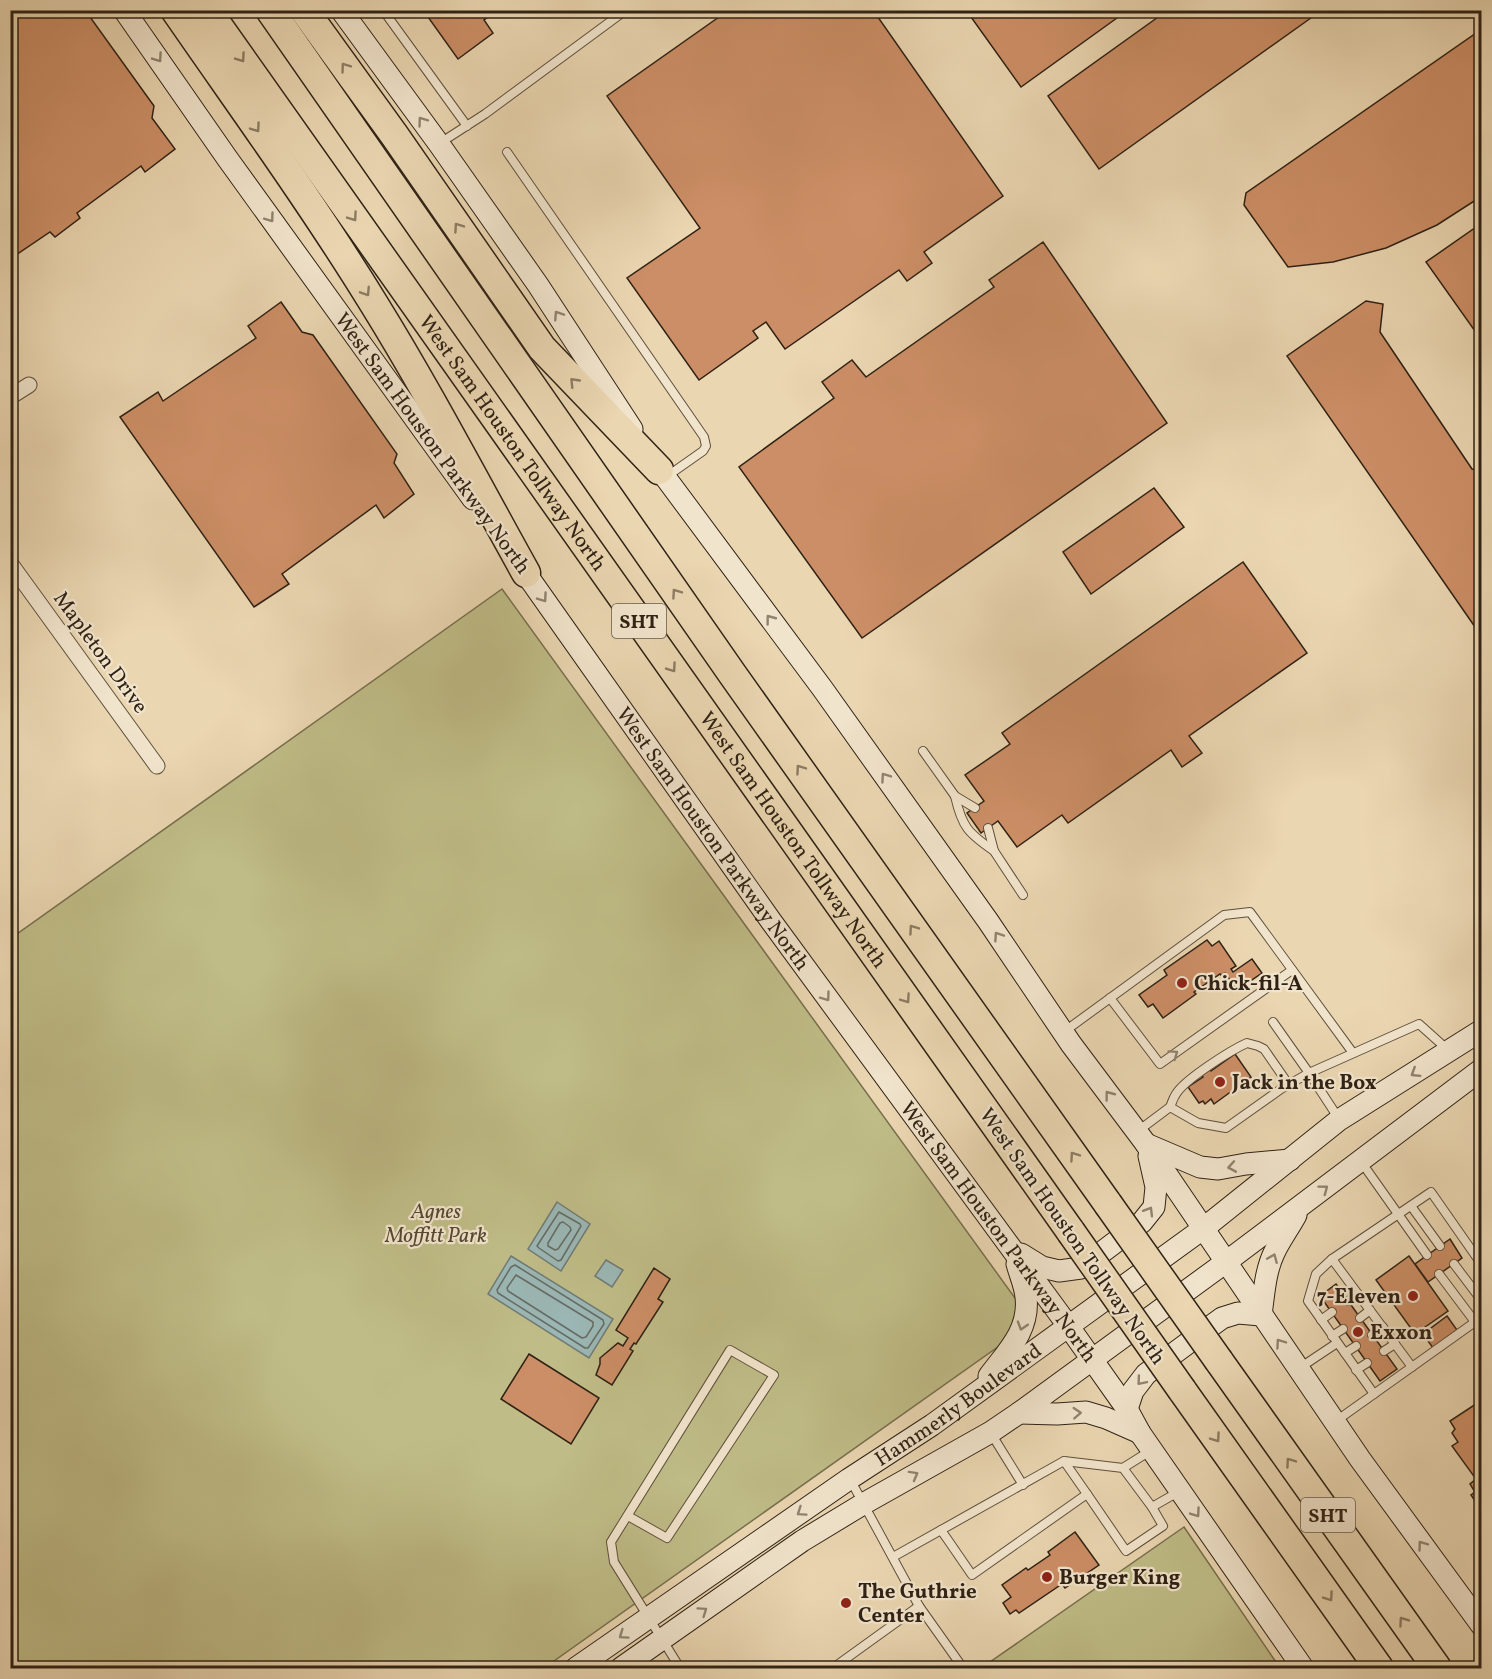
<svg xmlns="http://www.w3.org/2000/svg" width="1492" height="1679" viewBox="0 0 1492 1679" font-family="Vollkorn,serif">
<rect width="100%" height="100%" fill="#ead6b1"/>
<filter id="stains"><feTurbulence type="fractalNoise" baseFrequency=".00333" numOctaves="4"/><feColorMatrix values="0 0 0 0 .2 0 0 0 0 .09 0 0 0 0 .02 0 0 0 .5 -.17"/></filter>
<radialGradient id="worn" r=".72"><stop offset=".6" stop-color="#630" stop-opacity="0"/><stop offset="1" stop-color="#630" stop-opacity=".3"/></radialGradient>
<g fill="#bfbc87" stroke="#776f4e" stroke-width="1.5">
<polygon points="502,589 1020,1305 1009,1339 544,1668 11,1668 10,939"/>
<polygon points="1184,1527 1280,1668 994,1668 990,1662"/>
</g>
<g fill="#9bb7b5" stroke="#707b75" stroke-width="1.5">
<polygon points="557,1202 590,1224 561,1271 528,1249"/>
<polygon points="511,1256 613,1319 589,1358 488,1294"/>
<polygon points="606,1260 623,1270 612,1287 595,1276"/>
</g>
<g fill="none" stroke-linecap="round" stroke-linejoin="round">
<g stroke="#656c65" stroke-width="1.5">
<polygon points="559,1212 580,1224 581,1226 561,1260 558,1261 539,1248 537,1246"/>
<polygon points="563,1222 570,1227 571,1230 558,1249 555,1250 548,1246 548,1243 560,1223"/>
<polygon points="515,1265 603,1320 604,1324 588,1348 585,1348 498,1293 497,1290 511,1267"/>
<polygon points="516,1275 593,1322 593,1326 586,1337 582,1338 508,1291 507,1288"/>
</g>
</g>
<g fill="#cc8e66" stroke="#2f2215" stroke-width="1.5">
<polygon points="10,10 85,10 154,106 152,118 175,149 145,172 141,166 77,213 80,218 55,237 50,232 10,259"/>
<polygon points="423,10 497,10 484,20 493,33 458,59"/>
<polygon points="729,10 873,10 1003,196 924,252 932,263 907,281 899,270 785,349 766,322 753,331 758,338 699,380 627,278 700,228 607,96"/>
<polygon points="966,10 1128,10 1021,87"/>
<polygon points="1168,10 1322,10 1099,169 1048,96"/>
<polygon points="1482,29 1482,196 1437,225 1386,248 1333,262 1288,267 1244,205 1246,193"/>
<polygon points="1482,223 1482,341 1426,262"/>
<polygon points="1043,242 1167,423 862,638 739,467 834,398 822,382 852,360 866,377 994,287 989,280"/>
<polygon points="1366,301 1383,304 1380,332 1472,469 1482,471 1482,637 1287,356"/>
<polygon points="281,302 302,332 313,335 397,454 394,463 414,494 384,518 376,505 282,574 289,584 254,607 120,417 158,392 163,401 256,338 248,326"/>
<polygon points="1154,488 1184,527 1091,594 1063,552"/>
<polygon points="1243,562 1307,653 1189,736 1202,753 1182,767 1171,750 1068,823 1062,815 1017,847 998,821 981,833 967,813 984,801 965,775 1010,744 1002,733"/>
<polygon points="1207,940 1212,946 1219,941 1236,966 1231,969 1233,972 1252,959 1262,973 1237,990 1225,973 1221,975 1220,974 1194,992 1196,994 1163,1018 1153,1004 1148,1007 1139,995 1167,975 1164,970"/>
<polygon points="1235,1054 1251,1077 1214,1104 1211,1099 1205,1104 1203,1101 1199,1103 1188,1087 1203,1077 1201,1074 1209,1068 1211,1071"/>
<polygon points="1450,1239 1462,1258 1428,1282 1415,1264"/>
<polygon points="1409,1256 1448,1311 1415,1334 1376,1280"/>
<polygon points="654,1268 670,1279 658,1299 663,1302 636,1344 634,1343 630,1349 633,1351 612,1385 596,1375 600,1364 600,1358 618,1343 623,1346 628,1338 616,1330"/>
<polygon points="1336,1284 1397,1369 1380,1381 1320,1296"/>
<polygon points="1447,1316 1457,1330 1433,1348 1423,1334"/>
<polygon points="529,1354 599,1398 571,1444 501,1399"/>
<polygon points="1482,1400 1482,1501 1477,1504 1471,1495 1475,1492 1470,1484 1476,1479 1452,1446 1458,1442 1452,1433 1455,1429 1450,1421"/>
<polygon points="1075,1532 1099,1565 1065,1588 1062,1584 1019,1613 1016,1610 1010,1614 1003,1603 1011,1597 1002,1585 1026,1568 1028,1570 1050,1555 1048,1552"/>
</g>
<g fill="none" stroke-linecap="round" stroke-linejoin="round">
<g stroke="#5e4f3c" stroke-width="10">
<g id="service">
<polyline points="383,10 467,126"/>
<polyline points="440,143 485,114 626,10"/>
<polyline points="507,152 704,437 706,446 703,451 666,477"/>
<polyline points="923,751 955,796 975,808"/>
<path d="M 955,796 C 962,827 968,833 994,851"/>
<polyline points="988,828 994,851 1023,895"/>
<polyline points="1110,998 1160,1064 1292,970"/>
<polyline points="1273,1022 1309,1073 1339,1119"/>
<polyline points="1065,1031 1224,915 1250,912 1353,1053"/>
<path d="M 1170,1107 C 1172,1103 1173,1098 1176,1094 C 1184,1080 1231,1050 1247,1043 L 1258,1046 L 1264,1049 L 1289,1085"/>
<polyline points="1138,1131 1170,1107 1198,1123 1226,1128 1281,1089 1309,1073 1419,1024 1448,1050"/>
<polyline points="1362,1163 1427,1255"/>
<polyline points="1411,1206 1440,1246"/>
<polyline points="1332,1259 1412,1367"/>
<polyline points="1454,1264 1482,1301"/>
<polyline points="1439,1274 1475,1322"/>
<polyline points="1348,1301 1358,1294"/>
<polyline points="1360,1318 1370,1310"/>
<polyline points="1321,1320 1332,1312"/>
<polyline points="1372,1335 1383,1327"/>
<polyline points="1332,1336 1343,1329"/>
<polyline points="1384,1351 1395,1344"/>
<polyline points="1345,1353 1356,1346"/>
<polyline points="1301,1367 1337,1343"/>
<polyline points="1356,1370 1367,1363"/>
<polyline points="1374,1394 1308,1301 1316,1274 1332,1259 1431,1192 1482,1265"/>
<polyline points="1336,1421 1482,1317"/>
<polyline points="992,1435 1023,1485"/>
<polyline points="1064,1461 1087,1494"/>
<polyline points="1123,1468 1150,1451"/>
<polyline points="851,1481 919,1606"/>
<polyline points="628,1516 667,1538 774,1375 730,1350 611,1542 614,1562 680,1668"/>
<polyline points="941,1530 972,1575 1087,1494 1126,1551 1163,1526 1152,1507"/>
<polyline points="893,1557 1064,1461 1123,1468 1152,1507 1180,1491"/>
<polyline points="833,1668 919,1606 963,1668"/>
</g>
</g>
<g stroke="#5e4f3c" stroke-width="17">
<g id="minor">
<polyline points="10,397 29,385"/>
<polyline points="10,563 157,766"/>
</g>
</g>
<g stroke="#2f2215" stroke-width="23">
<g id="secondary">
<polyline points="124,10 227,158 473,499"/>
<polyline points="341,10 439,144 538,285 632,429"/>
<polyline points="651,458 822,688 988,921 1071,1044 1146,1144 1360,1459 1482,1626"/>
<path id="s1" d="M 517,561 L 771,921 L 1069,1327 L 1127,1409 L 1140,1433 L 1303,1668"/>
<polyline points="1146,1144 1200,1167 1218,1169 1246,1164 1290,1160"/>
<polyline points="1021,1254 1042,1267 1059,1271 1081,1268 1142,1222 1154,1207 1156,1187 1149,1156"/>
<path d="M 1261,1315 C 1264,1294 1265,1272 1274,1253 C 1280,1240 1289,1228 1296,1215"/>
<path d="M 989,1376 C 1007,1352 1030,1330 1026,1297 C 1025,1286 1020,1275 1017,1264"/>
<polyline points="1127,1409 1133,1391 1146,1374 1222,1318 1238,1313 1261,1315"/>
<polyline points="1019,1413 1057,1414 1086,1412 1106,1418 1140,1433"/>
<path id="s2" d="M 576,1668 L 849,1479 L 932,1425 L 1204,1228 L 1339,1120 L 1482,1030"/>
<polyline points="621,1668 802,1541 863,1504 991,1432 1019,1413 1226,1262 1482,1069"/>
</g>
</g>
<g stroke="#2f2215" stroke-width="31">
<g id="motorway">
<path d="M 175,10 C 242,107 312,203 374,304 C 428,391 476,483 526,573"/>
<path id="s3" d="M 207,10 L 1071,1232"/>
<polyline points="270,10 733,675 1108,1204"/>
<polyline points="304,10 395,136 542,348 659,470"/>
<polyline points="1219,1361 1437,1668"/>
<polyline points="1182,1390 1379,1668"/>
</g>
</g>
<use href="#service" stroke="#f1e4cc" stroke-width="8"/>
<use href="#minor" stroke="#f1e4cc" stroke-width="15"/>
<use href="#secondary" stroke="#f1e4cc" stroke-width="21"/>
<use href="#motorway" stroke="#ead6b1" stroke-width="28"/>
<g stroke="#2f2215" stroke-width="31" stroke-linecap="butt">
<g id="motorway-bridge">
<polyline points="1108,1204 1219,1361"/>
<polyline points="1071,1232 1182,1390"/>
</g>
</g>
<use href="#motorway-bridge" stroke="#ead6b1" stroke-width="28"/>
</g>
<defs><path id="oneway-chevron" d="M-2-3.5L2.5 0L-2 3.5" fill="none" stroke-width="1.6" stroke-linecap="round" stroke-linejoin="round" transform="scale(1.5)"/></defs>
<g stroke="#908370">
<use href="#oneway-chevron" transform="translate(158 58) rotate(55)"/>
<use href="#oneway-chevron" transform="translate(422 121) rotate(-126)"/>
<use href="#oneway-chevron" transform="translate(270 218) rotate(54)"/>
<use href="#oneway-chevron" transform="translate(558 315) rotate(-123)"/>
<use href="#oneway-chevron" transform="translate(543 598) rotate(55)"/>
<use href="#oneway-chevron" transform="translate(770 619) rotate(-127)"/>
<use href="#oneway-chevron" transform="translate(885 777) rotate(-125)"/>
<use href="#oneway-chevron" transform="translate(998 936) rotate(-124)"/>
<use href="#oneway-chevron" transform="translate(826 997) rotate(54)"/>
<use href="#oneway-chevron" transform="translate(1174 1054) rotate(-35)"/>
<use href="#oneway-chevron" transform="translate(1415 1073) rotate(148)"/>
<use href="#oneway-chevron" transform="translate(1109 1095) rotate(-127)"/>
<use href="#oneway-chevron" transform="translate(1232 1167) rotate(170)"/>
<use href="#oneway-chevron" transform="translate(1324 1189) rotate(-37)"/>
<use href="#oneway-chevron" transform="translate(1149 1211) rotate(-59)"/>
<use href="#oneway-chevron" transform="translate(1273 1258) rotate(-67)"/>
<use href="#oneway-chevron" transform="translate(1022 1326) rotate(107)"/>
<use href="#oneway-chevron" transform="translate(1280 1343) rotate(-125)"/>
<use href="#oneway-chevron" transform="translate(1141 1381) rotate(130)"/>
<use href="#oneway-chevron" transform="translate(1077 1413) rotate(-3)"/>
<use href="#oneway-chevron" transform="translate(914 1475) rotate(-29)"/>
<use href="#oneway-chevron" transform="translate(801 1512) rotate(146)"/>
<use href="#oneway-chevron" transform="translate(1196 1513) rotate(55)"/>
<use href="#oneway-chevron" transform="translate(1422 1545) rotate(-126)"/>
<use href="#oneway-chevron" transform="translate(703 1611) rotate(-35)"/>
<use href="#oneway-chevron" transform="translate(623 1635) rotate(145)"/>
</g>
<g stroke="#8c7c63">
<use href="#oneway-chevron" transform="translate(241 58) rotate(55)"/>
<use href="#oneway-chevron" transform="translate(345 67) rotate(-126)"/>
<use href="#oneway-chevron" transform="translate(256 128) rotate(55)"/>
<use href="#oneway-chevron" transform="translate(353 217) rotate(55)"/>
<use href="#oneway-chevron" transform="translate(458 227) rotate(-125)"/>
<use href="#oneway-chevron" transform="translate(366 292) rotate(57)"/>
<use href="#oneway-chevron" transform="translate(574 382) rotate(-134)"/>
<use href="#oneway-chevron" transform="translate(676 593) rotate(-125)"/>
<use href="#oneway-chevron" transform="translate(672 668) rotate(55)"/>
<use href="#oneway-chevron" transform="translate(800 769) rotate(-125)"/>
<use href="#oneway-chevron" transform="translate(913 929) rotate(-125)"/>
<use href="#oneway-chevron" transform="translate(906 999) rotate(55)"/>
<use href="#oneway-chevron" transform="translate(1074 1156) rotate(-125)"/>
<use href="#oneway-chevron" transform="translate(1216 1438) rotate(55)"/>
<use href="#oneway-chevron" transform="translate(1290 1462) rotate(-125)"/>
<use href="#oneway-chevron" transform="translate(1329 1597) rotate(55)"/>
<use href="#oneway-chevron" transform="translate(1403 1621) rotate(-125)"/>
</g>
<g fill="#8f2418" stroke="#f1e4cc" stroke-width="2">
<circle cx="1182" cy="983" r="6"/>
<circle cx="1220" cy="1082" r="6"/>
<circle cx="1413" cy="1296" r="6"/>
<circle cx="1358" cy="1332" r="6"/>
<circle cx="1047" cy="1577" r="6"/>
<circle cx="846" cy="1603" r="6"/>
</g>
<g text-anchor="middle" stroke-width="4.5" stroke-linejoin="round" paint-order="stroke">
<g fill="#f1e4cc" stroke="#695c4c" stroke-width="1.5">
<rect x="612" y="604" width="54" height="34" rx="4.5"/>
<rect x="1301" y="1498" width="54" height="34" rx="4.5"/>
</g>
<g font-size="20" font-weight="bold" fill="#2f2215">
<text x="639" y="628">SHT</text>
<text x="1328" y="1522">SHT</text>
</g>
<g font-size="21" fill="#2f2215" stroke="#f1e4cc">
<text transform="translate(433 443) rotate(54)" y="7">West Sam Houston Parkway North</text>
<text dy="7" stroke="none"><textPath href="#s3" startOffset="530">West Sam Houston Tollway North</textPath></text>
<text transform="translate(101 652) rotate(54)" y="7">Mapleton Drive</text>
<text dy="7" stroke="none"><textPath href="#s1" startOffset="340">West Sam Houston Parkway North</textPath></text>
<text dy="7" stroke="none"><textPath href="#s3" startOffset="1016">West Sam Houston Tollway North</textPath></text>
<text dy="7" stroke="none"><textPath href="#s1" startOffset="826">West Sam Houston Parkway North</textPath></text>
<text transform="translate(1073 1236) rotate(55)" y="7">West Sam Houston Tollway North</text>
<text dy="7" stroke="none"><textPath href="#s2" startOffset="464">Hammerly Boulevard</textPath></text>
</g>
<g font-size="21" font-weight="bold" fill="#2f2215" stroke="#f1e4cc" text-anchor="start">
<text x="1194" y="990">Chick-fil-A</text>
<text x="1232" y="1089">Jack in the Box</text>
<text x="1401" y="1303" text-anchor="end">7-Eleven</text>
<text x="1370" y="1339">Exxon</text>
<text x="1059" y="1584">Burger King</text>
<text x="858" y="1598">The Guthrie<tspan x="858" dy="24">Center</tspan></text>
</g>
<g font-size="21" font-style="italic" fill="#534832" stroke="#f1e4cc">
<text x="436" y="1218">Agnes<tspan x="436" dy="24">Moffitt Park</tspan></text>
</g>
</g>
<rect width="1492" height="1679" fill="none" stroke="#ead6b1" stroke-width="36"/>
<rect x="12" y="12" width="1468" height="1655" fill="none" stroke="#2f2215" stroke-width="3"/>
<rect x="18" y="18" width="1456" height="1643" fill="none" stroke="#2f2215" stroke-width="1.5"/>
<rect width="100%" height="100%" filter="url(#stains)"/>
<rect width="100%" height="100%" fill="url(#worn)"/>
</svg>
